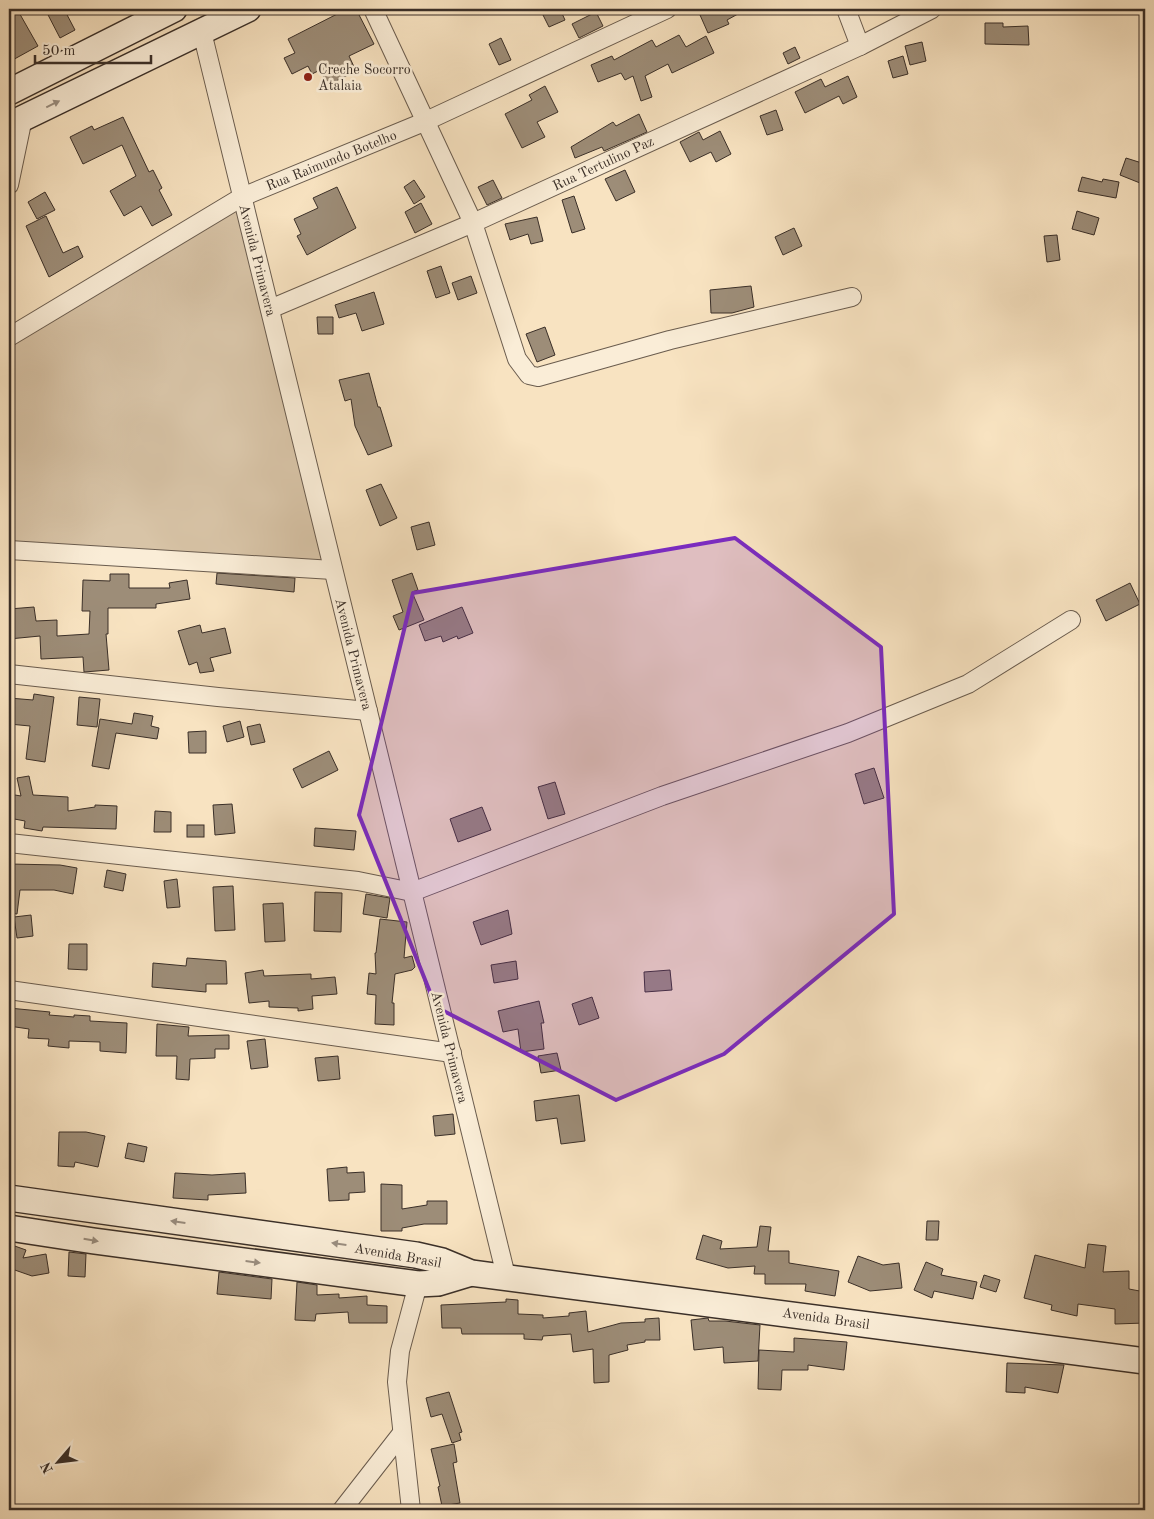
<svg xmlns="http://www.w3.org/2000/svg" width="1154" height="1519" viewBox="0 0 1154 1519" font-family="'Old Standard TT',serif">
<rect width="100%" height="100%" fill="#f8e3c1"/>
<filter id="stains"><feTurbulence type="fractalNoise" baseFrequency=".004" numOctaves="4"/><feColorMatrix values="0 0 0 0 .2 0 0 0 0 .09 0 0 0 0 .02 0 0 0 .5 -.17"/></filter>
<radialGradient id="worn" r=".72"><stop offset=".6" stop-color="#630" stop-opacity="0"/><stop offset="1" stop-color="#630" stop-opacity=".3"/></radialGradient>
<polygon fill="#d8c4a7" stroke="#897a68" points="242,197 333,570 9,550 9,347"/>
<g fill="#9d8d78" stroke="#3a2f28">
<polygon points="9,9 17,9 38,46 9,62"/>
<polygon points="45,9 64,9 75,30 60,38"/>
<polygon points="347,9 356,9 374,44 349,56 356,71 328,85 320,70 312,74 308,66 292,74 284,58 295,53 288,39"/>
<polygon points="540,9 560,9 565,20 549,27"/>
<polygon points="713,9 747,9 727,20 729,24 708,33 700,15"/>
<polygon points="596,12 603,26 579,38 572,24"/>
<polygon points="985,23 1003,23 1003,27 1028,26 1029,45 985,44"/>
<polygon points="679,35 686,47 706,36 714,53 672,73 668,64 645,76 652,97 641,101 633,76 625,80 621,73 598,82 591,65 612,56 614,60 652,40 656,47"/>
<polygon points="501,38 511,60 499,65 489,44"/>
<polygon points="922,42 926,61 910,65 905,46"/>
<polygon points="795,47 800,58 788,64 783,53"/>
<polygon points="903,56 908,74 893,78 888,61"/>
<polygon points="848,76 857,97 843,104 839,96 805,113 795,92 821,79 825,87"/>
<polygon points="545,86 558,112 537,122 545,137 522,148 505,114 532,100 529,95"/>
<polygon points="776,110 783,130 767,135 760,116"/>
<polygon points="639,114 647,132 604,151 602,147 575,158 571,147 613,122 616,126"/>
<polygon points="123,117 149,172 153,170 162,188 159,190 172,215 152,226 141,206 124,216 110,191 136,176 122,145 83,164 70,137 92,126 94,130"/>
<polygon points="720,131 731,154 716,162 711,152 690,162 680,142 699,132 703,140"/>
<polygon points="1126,158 1145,164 1140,183 1120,175"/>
<polygon points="625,170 635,192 616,201 605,179"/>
<polygon points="1082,177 1102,182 1103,179 1119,182 1116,198 1078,191"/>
<polygon points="414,180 425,197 414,204 404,187"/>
<polygon points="493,180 502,198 487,205 478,187"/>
<polygon points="337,187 356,228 307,255 297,236 301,234 294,219 318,208 313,198"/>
<polygon points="45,192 55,210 37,219 28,202"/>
<polygon points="574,196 585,229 572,233 562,200"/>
<polygon points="421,203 432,224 415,233 405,212"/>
<polygon points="1077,211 1099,218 1094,235 1072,229"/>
<polygon points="46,216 63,253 78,246 83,257 49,277 26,226"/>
<polygon points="537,217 543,241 531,244 528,234 510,240 505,224"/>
<polygon points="794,228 802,246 783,255 775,237"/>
<polygon points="1057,235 1060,260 1047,262 1044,236"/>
<polygon points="441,266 450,293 436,298 427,271"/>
<polygon points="471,276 477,293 458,300 452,283"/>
<polygon points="751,286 754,307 732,313 711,313 710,290"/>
<polygon points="374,292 384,324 362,331 356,313 339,318 335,305"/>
<polygon points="317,317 333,317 333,334 318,334"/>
<polygon points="545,327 555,355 537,362 526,334"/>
<polygon points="369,373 378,407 380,407 392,446 368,455 355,426 351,399 345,401 339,380"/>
<polygon points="381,484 397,518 380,526 366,490"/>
<polygon points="429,522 435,545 417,550 411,527"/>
<polygon points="217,573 295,578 294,592 216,584"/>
<polygon points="412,573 418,590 412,592 424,620 399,630 393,616 403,612 392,580"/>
<polygon points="110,574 129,574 129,588 170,588 169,583 187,580 190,599 156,604 156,608 108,608 108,634 106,634 109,670 84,672 83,657 41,659 40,636 9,639 9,609 34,607 36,621 57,620 57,636 89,634 90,611 82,611 83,580 110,581"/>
<polygon points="1130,583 1140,604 1106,621 1096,600"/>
<polygon points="462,607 473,633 458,639 457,636 443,642 441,636 425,641 419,625"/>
<polygon points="200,625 202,633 225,628 231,653 210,658 214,671 200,673 197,662 189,665 178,631"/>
<polygon points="34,694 54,697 45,762 26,759 30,726 9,724 9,698 33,700"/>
<polygon points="79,697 100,699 97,727 77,725"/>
<polygon points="134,713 153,716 151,726 159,728 157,739 116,733 109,769 92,766 100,719 132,724"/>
<polygon points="240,721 244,737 227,742 223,726"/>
<polygon points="260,724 265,742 251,745 247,727"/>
<polygon points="206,731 206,753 189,753 188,732"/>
<polygon points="329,751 338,770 302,788 293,769"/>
<polygon points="874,768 884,798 864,804 855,774"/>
<polygon points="29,776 33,795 68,797 68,811 95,807 95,805 117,806 116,829 43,827 42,831 24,828 25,821 9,818 9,794 21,796 17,778"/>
<polygon points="555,782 565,814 548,819 538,787"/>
<polygon points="232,804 235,833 215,835 213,805"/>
<polygon points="482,807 491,830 458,842 450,819"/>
<polygon points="155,811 171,812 171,832 154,832"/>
<rect x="187" y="825" width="17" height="12"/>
<polygon points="315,828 356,831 354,850 314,846"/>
<polygon points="9,864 60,865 77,868 73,894 54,890 20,890 17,914 9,913"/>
<polygon points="107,870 126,874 123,891 104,887"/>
<polygon points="177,879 180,907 167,908 164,881"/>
<polygon points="233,886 235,930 215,931 213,887"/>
<polygon points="315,892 342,893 341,932 314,931"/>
<polygon points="366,894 390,898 387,918 363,914"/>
<polygon points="283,903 285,941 265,942 263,904"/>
<polygon points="508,910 512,934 481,945 473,922"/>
<polygon points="31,915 33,936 17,938 14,917"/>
<polygon points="380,919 407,922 404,958 412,956 415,967 412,970 395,974 392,1003 394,1003 394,1025 375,1024 376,995 367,994 369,973 376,974 375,953 376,953"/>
<polygon points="69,944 87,944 87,970 68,969"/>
<polygon points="187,958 226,961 227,984 206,984 206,992 152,987 153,963 186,966"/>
<polygon points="516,961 518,979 494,983 491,965"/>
<polygon points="263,970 264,976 311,974 311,979 335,977 337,994 312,996 313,1009 298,1011 298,1008 269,1007 269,1001 249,1003 245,973"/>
<polygon points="670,970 672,990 645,992 644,972"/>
<polygon points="592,997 599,1018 579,1025 572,1004"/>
<polygon points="539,1001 544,1023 541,1023 544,1049 521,1052 518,1029 503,1032 498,1011"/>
<polygon points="9,1008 50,1012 49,1015 74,1017 74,1015 90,1016 90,1021 127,1023 126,1053 100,1051 100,1042 69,1041 69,1048 48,1046 49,1039 28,1038 29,1029 9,1026"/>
<polygon points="157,1024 189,1027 188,1036 229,1035 229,1049 215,1049 215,1058 190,1059 189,1080 176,1079 177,1056 156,1056"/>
<polygon points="265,1039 268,1067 251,1069 247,1041"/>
<polygon points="557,1053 561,1070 541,1073 538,1056"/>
<polygon points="338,1056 340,1079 318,1081 315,1058"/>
<polygon points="579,1095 585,1141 561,1144 557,1118 536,1121 534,1101"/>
<polygon points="453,1114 455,1134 435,1136 433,1116"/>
<polygon points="59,1132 86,1132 105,1136 98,1167 75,1162 74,1167 58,1166"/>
<polygon points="128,1143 147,1147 144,1162 125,1158"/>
<polygon points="347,1167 347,1173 364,1172 365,1192 349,1193 349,1200 329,1201 327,1169"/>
<polygon points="175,1173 212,1175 245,1173 246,1193 208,1195 208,1200 173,1198"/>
<polygon points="381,1184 402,1185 402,1209 427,1205 427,1201 447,1201 447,1224 424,1224 402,1228 402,1231 381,1231"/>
<polygon points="927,1221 939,1221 938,1240 926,1240"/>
<polygon points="760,1226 771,1227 768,1251 789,1251 789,1263 839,1271 835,1296 805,1291 806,1284 765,1284 765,1274 754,1274 755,1266 728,1268 696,1259 703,1235 722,1241 720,1249 757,1247"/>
<polygon points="9,1244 26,1250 23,1258 46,1254 49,1273 32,1276 9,1268"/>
<polygon points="1088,1244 1106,1246 1103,1272 1129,1271 1129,1289 1145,1292 1145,1323 1115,1324 1115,1309 1078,1304 1077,1316 1051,1310 1052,1305 1024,1298 1035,1255 1085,1268"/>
<polygon points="69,1252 86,1254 85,1277 68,1276"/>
<polygon points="858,1256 883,1265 899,1263 902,1288 870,1291 848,1282"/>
<polygon points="926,1262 943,1269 941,1275 977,1282 973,1299 934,1291 932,1298 914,1290"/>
<polygon points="219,1272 272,1279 271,1299 217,1294"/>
<polygon points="984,1275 1000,1280 996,1292 980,1287"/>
<polygon points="297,1282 317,1285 317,1295 339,1294 339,1298 367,1296 367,1305 387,1306 387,1323 349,1323 348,1312 316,1314 315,1321 295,1320"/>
<polygon points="506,1299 518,1300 518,1314 543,1315 543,1318 569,1316 569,1313 586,1311 588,1332 621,1323 645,1322 645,1319 659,1318 660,1340 645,1340 645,1342 627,1345 628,1350 609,1355 609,1382 594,1383 593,1349 573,1352 571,1334 543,1336 542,1340 524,1339 524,1334 462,1334 461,1328 442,1328 441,1305 506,1302"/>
<polygon points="708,1318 709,1321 725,1321 760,1325 758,1361 724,1363 723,1347 694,1350 691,1320"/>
<polygon points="794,1338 847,1342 844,1370 808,1365 808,1370 782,1370 781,1390 758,1389 759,1350 794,1352"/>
<polygon points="1007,1363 1064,1365 1058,1393 1025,1387 1025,1393 1006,1392"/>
<polygon points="449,1392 462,1432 459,1433 461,1440 452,1443 442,1414 431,1417 426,1398"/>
<polygon points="454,1444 457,1462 453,1463 460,1503 442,1506 438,1487 440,1486 431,1449"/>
</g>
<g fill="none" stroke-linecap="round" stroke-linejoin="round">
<g stroke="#6a5c4e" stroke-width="20">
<g id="street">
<polyline points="373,9 473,223 517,359 529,375 538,377 670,340 852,297"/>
<polyline points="846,9 860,46"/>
<polyline points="202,32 506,1276"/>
<polyline points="9,185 23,118"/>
<polyline points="270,309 473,223 860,46 932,9"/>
<polyline points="9,337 242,197 424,122 667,9"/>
<polyline points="9,550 333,570"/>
<polyline points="9,674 218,697 368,711"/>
<polyline points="9,843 358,881 412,892 662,796 848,733 968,684 1071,620"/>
<polyline points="9,990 452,1053"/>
<polyline points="342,1510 402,1433"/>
<polyline points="411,1510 397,1382 400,1351 418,1284"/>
</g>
</g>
<g stroke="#3a2f28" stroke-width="28">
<g id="secondary">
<polyline points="9,92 174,9"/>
<polyline points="9,125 248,9"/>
<polyline points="9,1198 416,1255 442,1261 471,1273 1145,1361"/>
<polyline points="9,1228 94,1241 418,1284 438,1283 471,1273"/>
</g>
</g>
<use href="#street" stroke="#faedd7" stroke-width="18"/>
<use href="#secondary" stroke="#faedd7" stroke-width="25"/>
</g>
<defs><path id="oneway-solid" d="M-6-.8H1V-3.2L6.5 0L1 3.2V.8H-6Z" transform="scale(1.25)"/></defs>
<g fill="#9a8e80">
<use href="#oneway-solid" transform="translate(53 104) rotate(-26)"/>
<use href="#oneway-solid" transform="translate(178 1222) rotate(-172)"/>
<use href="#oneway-solid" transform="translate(91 1240) rotate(10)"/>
<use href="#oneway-solid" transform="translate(339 1244) rotate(-172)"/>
<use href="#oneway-solid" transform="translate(253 1262) rotate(7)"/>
</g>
<path fill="#7b2cbf" fill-opacity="0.2" stroke="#7b2cbf" stroke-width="4" stroke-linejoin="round" d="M 735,538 L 881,647 L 894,914 L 724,1054 L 616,1100 L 436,1007 L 359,815 L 413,593 Z"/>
<circle fill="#8f2418" stroke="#faedd7" stroke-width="2" cx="308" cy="77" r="5"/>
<g text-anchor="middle" stroke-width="5" stroke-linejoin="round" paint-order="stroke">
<g font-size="14" fill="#3a2f28" stroke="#faedd7" text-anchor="start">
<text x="318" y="74">Creche Socorro<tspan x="318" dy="16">Atalaia</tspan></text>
</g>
<g font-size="14" fill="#3a2f28" stroke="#faedd7">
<text transform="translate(331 160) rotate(-22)" y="5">Rua Raimundo Botelho</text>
<text transform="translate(603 163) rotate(-25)" y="5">Rua Tertulino Paz</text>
<text transform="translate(258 260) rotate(76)" y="5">Avenida Primavera</text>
<text transform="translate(354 654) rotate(76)" y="5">Avenida Primavera</text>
<text transform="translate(450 1047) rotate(76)" y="5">Avenida Primavera</text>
<text transform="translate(398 1255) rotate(10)" y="5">Avenida Brasil</text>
<text transform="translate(826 1318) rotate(8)" y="5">Avenida Brasil</text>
</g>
</g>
<rect width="1154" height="1519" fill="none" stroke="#f8e3c1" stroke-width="30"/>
<rect x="10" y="10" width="1134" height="1499" fill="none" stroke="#3a2f28" stroke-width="2.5"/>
<rect x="15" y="15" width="1124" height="1489" fill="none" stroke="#3a2f28"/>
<g transform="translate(58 1462) rotate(242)" stroke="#faedd7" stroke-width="4" paint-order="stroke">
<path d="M0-4L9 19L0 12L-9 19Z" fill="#3a2f28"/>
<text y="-8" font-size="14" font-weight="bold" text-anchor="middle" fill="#3a2f28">N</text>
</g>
<path d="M35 55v8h116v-8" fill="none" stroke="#3a2f28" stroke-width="2.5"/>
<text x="42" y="55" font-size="15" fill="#3a2f28" stroke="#faedd7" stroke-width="4" paint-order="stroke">50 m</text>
<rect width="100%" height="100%" filter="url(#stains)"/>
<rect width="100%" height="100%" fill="url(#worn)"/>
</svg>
